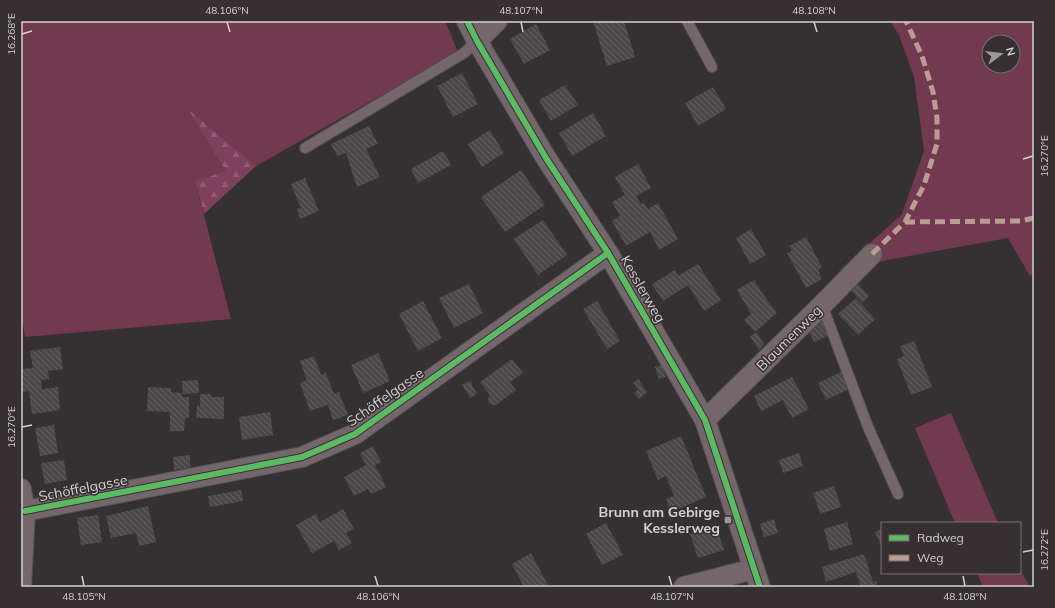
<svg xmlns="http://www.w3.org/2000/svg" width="1055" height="608" viewBox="0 0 1055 608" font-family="Mulish,sans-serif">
<defs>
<pattern id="forest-firs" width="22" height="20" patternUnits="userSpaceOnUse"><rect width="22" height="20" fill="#7e405b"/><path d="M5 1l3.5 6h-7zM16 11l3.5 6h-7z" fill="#8f5b72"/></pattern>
<pattern id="building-back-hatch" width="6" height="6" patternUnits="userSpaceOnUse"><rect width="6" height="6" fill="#4b4849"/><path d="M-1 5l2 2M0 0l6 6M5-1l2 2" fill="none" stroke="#646162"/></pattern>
</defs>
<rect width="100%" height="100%" fill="#353133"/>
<g fill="#723951" fill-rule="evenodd">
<polygon points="21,21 445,21 458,52 256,166 189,110 227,172 195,181 231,319 25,337 21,311"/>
<path d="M 890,21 L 1034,21 L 1034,273 L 1030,276 L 1008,238 L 887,260 L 839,271 L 902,214 L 924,151 L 914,77 L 899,35 ZM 989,42 L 1013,42 L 1013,66 L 989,66 Z"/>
<polygon points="951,413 998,523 955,523 915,428"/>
<polygon points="1020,570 1030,587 983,587 977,573 1020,573"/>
</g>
<polygon fill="url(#forest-firs)" points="188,109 256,166 204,214 195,181 226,171"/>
<g fill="url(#building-back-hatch)">
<polygon points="593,21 624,21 635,57 607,66"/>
<polygon points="536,24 550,50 524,64 510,39"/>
<polygon points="462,73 478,104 453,117 437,86"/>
<polygon points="565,85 578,105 551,121 539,100"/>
<polygon points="713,87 726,109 698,126 685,103"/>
<polygon points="593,113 606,136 572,156 559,133"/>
<polygon points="369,126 378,144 366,149 380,177 357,187 346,153 337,156 331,144"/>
<polygon points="490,130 504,153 482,167 468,144"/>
<polygon points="443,151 451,165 418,183 411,169"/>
<polygon points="638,164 651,188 636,196 641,204 644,203 648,209 658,203 678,239 659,250 650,232 626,246 612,221 620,216 612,202 625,195 615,177"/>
<polygon points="521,170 545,205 505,232 481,197"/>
<polygon points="305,178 319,211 300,219 297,209 301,208 291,184"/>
<polygon points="543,220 567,255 538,275 514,239"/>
<polygon points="751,229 766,255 750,264 736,238"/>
<polygon points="806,237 822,267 818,270 822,279 806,288 787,253 792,251 789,246"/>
<polygon points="698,264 721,300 704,311 688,285 663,301 652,284 675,270 678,276"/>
<polygon points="754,280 767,300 777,313 755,332 744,320 751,314 737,290"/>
<polygon points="469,284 483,313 454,328 439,298"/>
<polygon points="858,284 869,296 862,303 851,290"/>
<polygon points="856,298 875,319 858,335 838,314"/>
<polygon points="423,301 442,338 418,351 399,314"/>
<polygon points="597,301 620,341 607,349 583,309"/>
<polygon points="822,320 829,335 814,342 808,330"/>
<polygon points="757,332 764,344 759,350 750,336"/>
<polygon points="914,341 932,387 911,395 897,359 904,356 900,346"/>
<polygon points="60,347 63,369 48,371 49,379 41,380 42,389 58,387 60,410 32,414 29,391 21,392 21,369 33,368 30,351"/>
<polygon points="378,353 390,381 363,393 351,365"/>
<polygon points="314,356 321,375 326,373 334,394 339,392 348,415 333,420 328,405 310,411 300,383 307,380 300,361"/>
<polygon points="512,359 523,373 510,382 516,390 496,405 492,405 489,403 488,399 490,395 480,382"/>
<polygon points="662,365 666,377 659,379 655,367"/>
<polygon points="841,372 849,389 826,400 818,383"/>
<polygon points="792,377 809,409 792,418 783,400 761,411 754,396"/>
<polygon points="638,379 647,392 639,399 634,393 638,390 633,383"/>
<polygon points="198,380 199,393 183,394 182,381"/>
<polygon points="470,381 477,394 470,398 462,385"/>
<polygon points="148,387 171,388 171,392 182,393 182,397 189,397 189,418 185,418 184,431 170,431 170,412 147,411"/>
<polygon points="200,394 211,394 211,397 224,397 224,419 196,418 197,405 200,406"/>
<polygon points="270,412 273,435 242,440 239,417"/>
<polygon points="54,425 58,453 40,456 35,428"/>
<polygon points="681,436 706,497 671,512 666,499 674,496 666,476 658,480 646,451"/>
<polygon points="373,446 381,462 375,465 386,487 371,494 368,489 354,496 344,477 366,465 360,453"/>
<polygon points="799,453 803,466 783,473 779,460"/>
<polygon points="190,455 190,468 174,470 173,457"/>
<polygon points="64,460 67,480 45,484 41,463"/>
<polygon points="834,486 841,507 820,514 813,493"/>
<polygon points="241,490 243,501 210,507 208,496"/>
<polygon points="148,506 156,542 139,546 136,533 111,538 106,516"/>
<polygon points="343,509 354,529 346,533 352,543 339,550 334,541 312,553 296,525 316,514 320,522"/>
<polygon points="98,515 102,542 81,545 77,518"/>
<polygon points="774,519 778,533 764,537 760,524"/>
<polygon points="847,522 853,544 830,551 824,529"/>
<polygon points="606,523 623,555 602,565 586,534"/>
<polygon points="716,525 724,550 698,558 690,534"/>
<polygon points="882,529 882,547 875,532"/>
<polygon points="531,553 549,587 524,587 512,564"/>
<polygon points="864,554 873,582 876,581 878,587 861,587 856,572 826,582 822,567"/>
</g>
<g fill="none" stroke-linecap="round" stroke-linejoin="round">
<g stroke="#514e50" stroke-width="12">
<g id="lane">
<polyline points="687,21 712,67"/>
<polyline points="305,148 464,53 477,41"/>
<polyline points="822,305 868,427 898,494"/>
</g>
</g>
<g stroke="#514e50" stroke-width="22">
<g id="street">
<polyline points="467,21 477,41 546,158 608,253 705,420 760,587"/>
<polyline points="477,41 497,21"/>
<polyline points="705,420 822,305 872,254"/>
<polyline points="21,489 25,511 21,587"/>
<polyline points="25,511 302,457 355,434 608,253"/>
<polyline points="684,587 754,569"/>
</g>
</g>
<use href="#lane" stroke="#74666b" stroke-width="10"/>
<use href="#street" stroke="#74666b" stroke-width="20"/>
<g stroke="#b99d93" stroke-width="5" stroke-dasharray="10 5" stroke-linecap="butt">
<polyline points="905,222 1020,221 1034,218"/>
<polyline points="872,254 905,222 924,185 937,144 937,118 933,92 922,56 906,21"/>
</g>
<g stroke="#363032" stroke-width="8">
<g id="cycleway">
<polyline points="467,21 477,41 546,158 608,253 705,420 760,587"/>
<polyline points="25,511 302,457 355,434 608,253"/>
</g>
</g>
<use href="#cycleway" stroke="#5cba63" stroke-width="6"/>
</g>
<path fill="none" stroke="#d4d0d2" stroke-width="1.5" d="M 227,22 L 230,32M 521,22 L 523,32M 814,22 L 817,32M 22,34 L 32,31M 1023,159 L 1033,156M 22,427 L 32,425M 1023,552 L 1033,550M 82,576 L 84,586M 375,576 L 378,586M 669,576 L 672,586M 963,576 L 965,586"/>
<rect fill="#9c989a" stroke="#363032" stroke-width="1.5" x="724" y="516" width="8" height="8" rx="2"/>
<g text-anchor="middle" stroke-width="3" stroke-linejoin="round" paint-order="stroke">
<g font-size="14" fill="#d4d0d2" stroke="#363032">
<text transform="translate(643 289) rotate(60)" y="5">Kesslerweg</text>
<text transform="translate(789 338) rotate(-45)" y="5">Blaumenweg</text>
<text transform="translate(385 397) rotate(-35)" y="5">Schöffelgasse</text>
<text transform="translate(83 488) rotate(-11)" y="5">Schöffelgasse</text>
</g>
<g font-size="14" font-weight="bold" fill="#d4d0d2" stroke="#363032" text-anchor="end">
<text x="720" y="517">Brunn am Gebirge<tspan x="720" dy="16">Kesslerweg</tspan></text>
</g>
</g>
<rect width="1055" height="608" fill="none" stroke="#363032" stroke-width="44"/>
<rect x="881" y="522" width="140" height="52" fill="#363032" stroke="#757072"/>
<rect x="889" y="535" width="20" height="6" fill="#5cba63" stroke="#757072"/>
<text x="917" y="542" font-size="12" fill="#d4d0d2">Radweg</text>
<rect x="889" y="555" width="20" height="6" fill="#b99d93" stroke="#757072"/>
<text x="917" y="562" font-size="12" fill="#d4d0d2">Weg</text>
<g transform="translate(1001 54) rotate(75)"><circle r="19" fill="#363032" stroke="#757072"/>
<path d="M0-3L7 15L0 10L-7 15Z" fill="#9c989a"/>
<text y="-6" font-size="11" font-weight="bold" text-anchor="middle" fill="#d4d0d2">N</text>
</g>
<rect x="22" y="22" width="1011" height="564" fill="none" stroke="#d4d0d2" stroke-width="1.5"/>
<g font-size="10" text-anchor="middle" fill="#d4d0d2">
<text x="227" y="14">48.106°N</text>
<text x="521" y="14">48.107°N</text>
<text x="814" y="14">48.108°N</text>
<text transform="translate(11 34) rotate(-90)" y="4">16.268°E</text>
<text transform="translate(1044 156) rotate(-90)" y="4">16.270°E</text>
<text transform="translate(11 427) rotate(-90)" y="4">16.270°E</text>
<text transform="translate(1044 550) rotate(-90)" y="4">16.272°E</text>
<text x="84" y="600">48.105°N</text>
<text x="378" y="600">48.106°N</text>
<text x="672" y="600">48.107°N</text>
<text x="965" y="600">48.108°N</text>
</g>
</svg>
